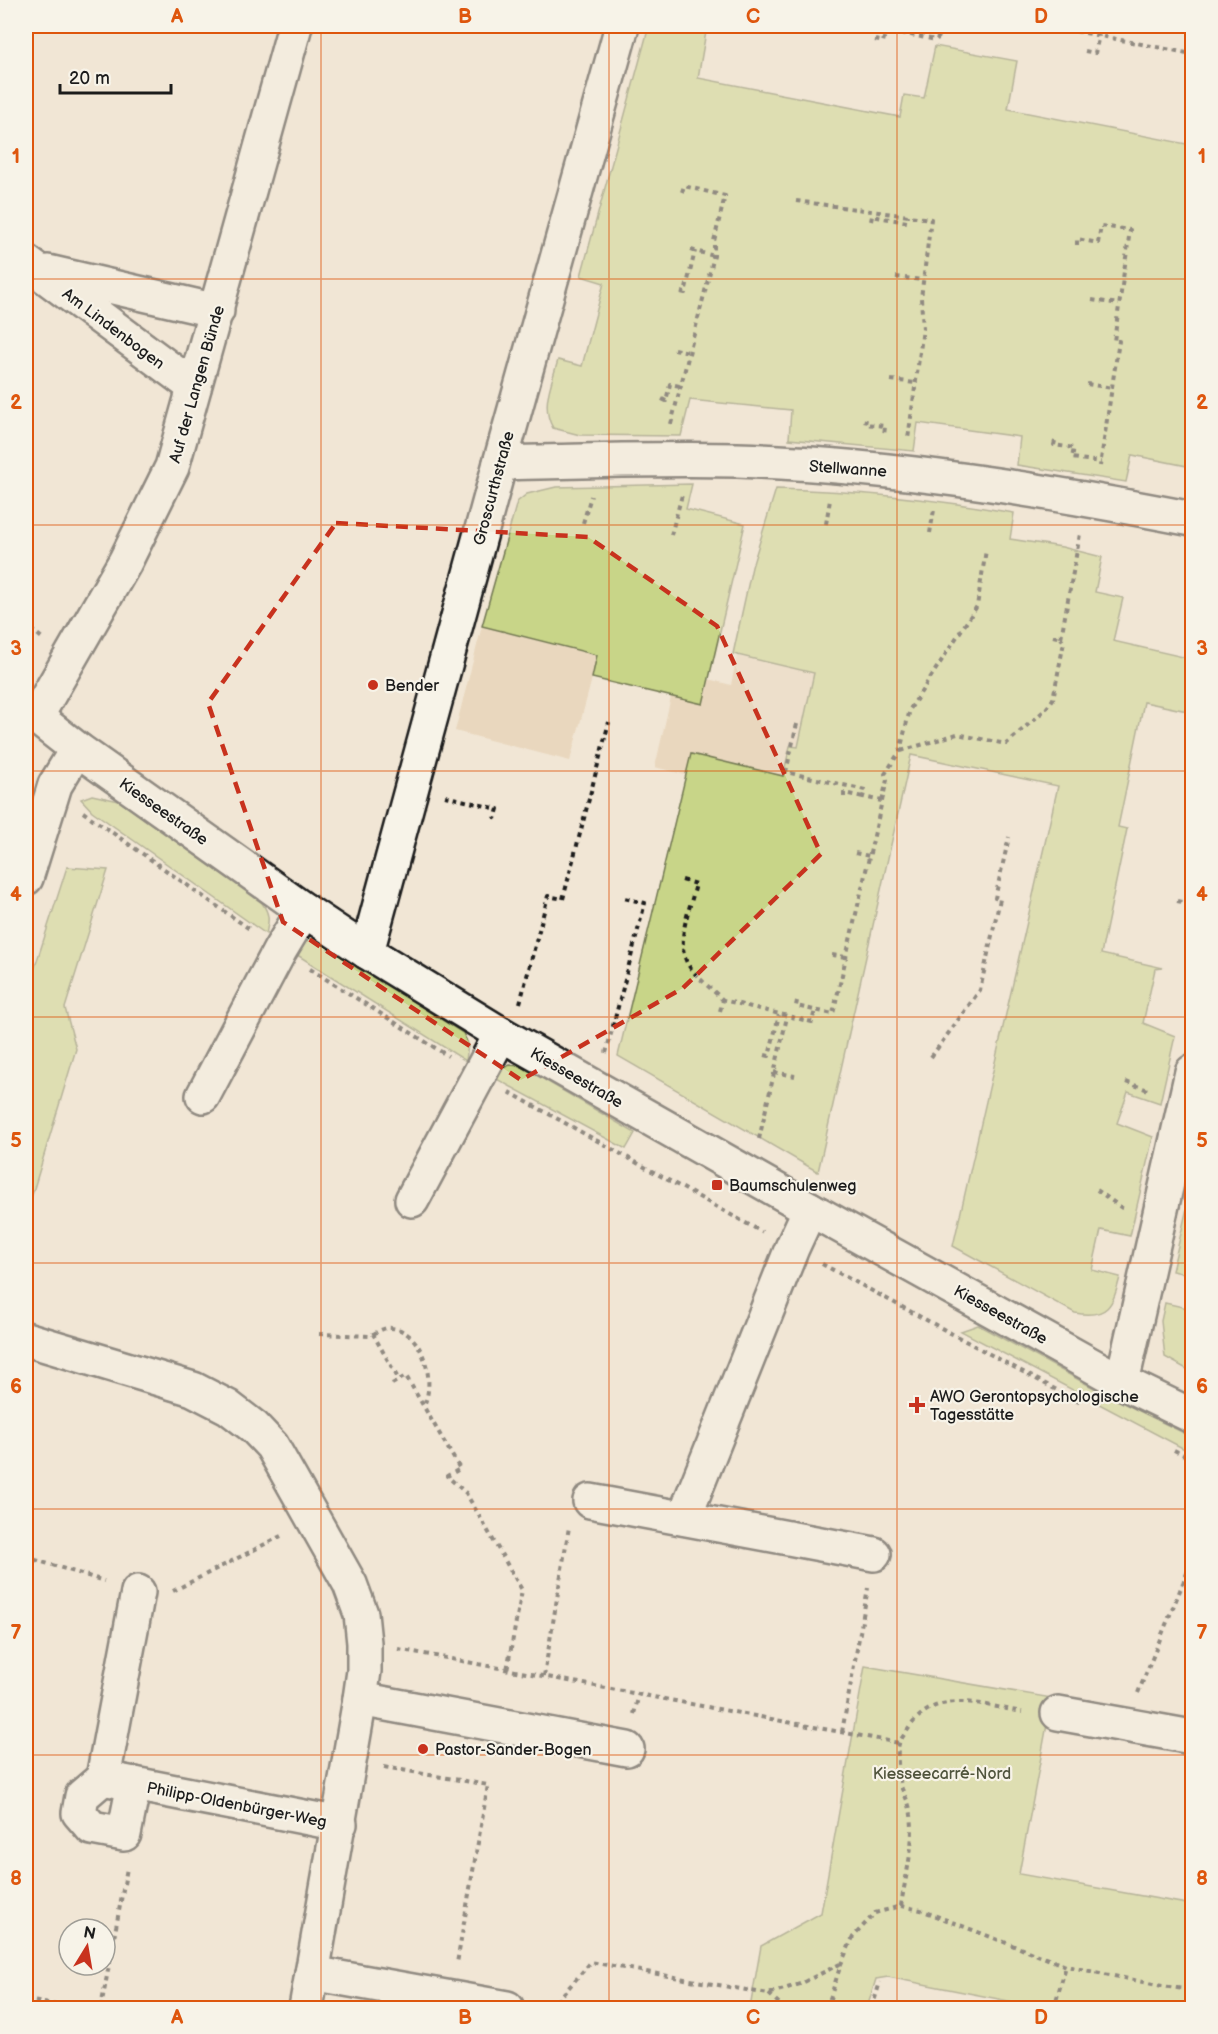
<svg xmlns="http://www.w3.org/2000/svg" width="1218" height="2034" viewBox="0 0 1218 2034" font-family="'Balsamiq Sans',sans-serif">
<rect width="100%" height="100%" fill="#f1e6d5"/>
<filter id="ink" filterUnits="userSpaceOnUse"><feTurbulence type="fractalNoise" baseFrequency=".0167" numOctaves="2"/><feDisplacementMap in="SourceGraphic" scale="12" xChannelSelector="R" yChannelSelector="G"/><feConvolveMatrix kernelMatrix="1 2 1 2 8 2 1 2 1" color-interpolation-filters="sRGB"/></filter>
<g filter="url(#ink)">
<g fill="#e9d7be">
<polygon points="482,626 598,656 570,761 455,731"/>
<polygon points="737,656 815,673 797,748 790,746 783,776 692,754 686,775 655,767 671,697 702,703 708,679 731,685"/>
</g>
<g fill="#c8d588" stroke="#727852" stroke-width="1.5">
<path d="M 649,26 L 707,26 L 698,78 L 900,117 L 904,95 L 924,98 L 935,46 L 1017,61 L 1008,109 L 1192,145 L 1192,467 L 1132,455 L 1126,482 L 1017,465 L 1020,437 L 918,423 L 914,451 L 789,439 L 791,410 L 690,400 L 681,436 L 580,435 L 553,428 C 540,406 552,383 558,360 L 582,366 L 604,283 L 581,276 Z"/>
<polygon points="692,484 686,509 745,524 703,704 592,678 597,655 482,626 517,502 527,494 556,487"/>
<path d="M 776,489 C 856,491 935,499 1014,513 L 1010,539 L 1062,547 L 1102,557 L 1095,592 L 1123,598 L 1113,641 L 1192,659 L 1192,712 L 1144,702 L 1118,827 L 1127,829 L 1101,954 L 1163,968 L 1155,969 L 1143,1023 L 1175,1036 L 1160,1103 L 1128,1092 L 1117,1123 L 1153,1137 L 1130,1236 L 1101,1230 L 1092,1270 L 1120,1277 C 1113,1305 1108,1319 1075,1313 L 953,1246 L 1058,786 L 911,755 L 818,1172 L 618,1056 L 691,754 L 783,776 L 790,746 L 798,747 L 814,673 L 733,654 L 752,567 Z"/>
<path d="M 92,795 L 119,801 L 262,903 C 270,914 269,921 266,934 L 92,811 L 81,799 Z"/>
<polygon points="67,867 108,870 65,1008 76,1049 26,1215 26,995"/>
<polygon points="307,939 316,940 463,1033 468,1044 466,1061 291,951 300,942"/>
<polygon points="510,1065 521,1066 635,1133 626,1149 491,1076 500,1069"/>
<polygon points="1189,1200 1192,1201 1192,1275 1172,1271"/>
<polygon points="1165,1303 1192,1309 1192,1372 1165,1357 1161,1321"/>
<polygon points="978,1325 1103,1393 1192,1437 1192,1453 961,1331"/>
<polygon points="865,1666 1052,1698 1019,1874 1192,1905 1192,2008 1044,2008 888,1977 876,1979 867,2008 750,2008 761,1946 821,1913"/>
</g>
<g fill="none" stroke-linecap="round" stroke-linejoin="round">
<g stroke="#1c1c1c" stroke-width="38">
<g id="minor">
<polyline points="26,262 194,387"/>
<polyline points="48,272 217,311"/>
<path d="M 500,463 C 579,461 658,458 737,460 C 891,465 1042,490 1192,519"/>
<polyline points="36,717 125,562 172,467 295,26"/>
<polyline points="26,878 55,785 77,749"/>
<polyline points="367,952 500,463 622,26"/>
<polyline points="203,1096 280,950 304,910"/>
<polyline points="412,1200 501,1034"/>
<polyline points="26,1339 193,1389 228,1407 254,1427 272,1446 350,1584 361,1614 364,1643 364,1671 360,1699 306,2008"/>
<polyline points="1122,1382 1192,1072"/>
<polyline points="590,1501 874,1554"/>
<polyline points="684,1518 792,1248 810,1209"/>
<polyline points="138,1592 103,1778 340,1824"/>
<polyline points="360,1699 627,1749"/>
<polyline points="1058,1713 1192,1737"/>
<polyline points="103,1778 82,1796 79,1813 92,1828 124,1834 134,1784"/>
<polyline points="312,1973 507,2008"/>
</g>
</g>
<g stroke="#1c1c1c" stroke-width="38">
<polyline id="tertiary" points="26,709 77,749 304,910 367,952 501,1034 810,1209 1122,1382 1192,1416"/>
</g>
<g stroke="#1c1c1c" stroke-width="4" stroke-dasharray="4.5 4.5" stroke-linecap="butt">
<polyline points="866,26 936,40 949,26"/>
<polyline points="1050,26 1192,54"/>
<polyline points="875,40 883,42 886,30"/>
<polyline points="1085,51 1095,53 1099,35"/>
<polyline points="796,201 931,219 921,298 923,329 908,439"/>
<polyline points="871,221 872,216 907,222 908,215"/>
<polyline points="1077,245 1077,239 1098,243 1101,226 1130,230 1114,341 1119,341 1100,466"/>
<polyline points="691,250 714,256"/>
<polyline points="896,277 923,280"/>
<polyline points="681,292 685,293 695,251"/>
<polyline points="1092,300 1119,304"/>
<polyline points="674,349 689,352"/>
<polyline points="891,380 916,383"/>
<polyline points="1087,384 1112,388"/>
<polyline points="662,399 666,401 670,384 680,386"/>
<polyline points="866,419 865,424 885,426 884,436"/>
<polyline points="671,424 714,256 714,241 725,196 684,186 682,192"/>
<polyline points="1055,441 1054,445 1074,448 1072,458 1101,462"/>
<polyline points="583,523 591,496"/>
<polyline points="826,524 830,500"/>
<polyline points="930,533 934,510"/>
<polyline points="671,535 682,495"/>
<polyline points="1189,592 1192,576"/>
<polyline points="28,623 26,625 42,638"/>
<polyline points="1053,636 1061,638 1080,534"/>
<polyline points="797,724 786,772 865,790 863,797 882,801 833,1014 796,1006 797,1001"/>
<polyline points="901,751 957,734 1006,744 1046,709 1053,699 1064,642 1061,638"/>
<polyline points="445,796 498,809 495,819"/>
<polyline points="844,797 844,793 863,797"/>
<polyline points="882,801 887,780 885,774 900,751 910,709 977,606 986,550"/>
<polyline points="83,812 251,930"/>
<polyline points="855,853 869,856"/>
<path d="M 682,880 L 696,884 C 690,910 672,947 692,970 C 701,981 713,990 723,1000"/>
<polyline points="1177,901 1192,904"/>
<polyline points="832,955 846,957"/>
<polyline points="310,969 448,1056"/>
<polyline points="520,1003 548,896 563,899 609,722"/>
<polyline points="720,1011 723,1000 812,1022 815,1010"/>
<polyline points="606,1053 645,903 624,898"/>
<polyline points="765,1055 769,1056 779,1015"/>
<polyline points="931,1057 980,990 1000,899 995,898 1009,837"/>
<polyline points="774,1072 795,1076"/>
<polyline points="1126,1082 1151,1091"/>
<polyline points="509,1092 762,1232"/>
<polyline points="759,1139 787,1017"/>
<polyline points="1097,1190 1126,1211"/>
<polyline points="822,1264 1079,1402"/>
<polyline points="319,1334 370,1336 373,1334 399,1380"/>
<path d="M 373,1334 C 379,1331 385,1327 391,1328 C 423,1330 436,1381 424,1405"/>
<polyline points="392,1384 406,1376 460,1469 447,1476 466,1493 522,1590 507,1670"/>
<polyline points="1174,1450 1192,1459"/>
<polyline points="26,1557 104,1581"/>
<polyline points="173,1591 281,1536"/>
<polyline points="398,1649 899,1743"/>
<polyline points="544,1676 569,1527"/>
<polyline points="1138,1693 1192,1561"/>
<polyline points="634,1714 639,1694"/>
<polyline points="842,1732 868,1588"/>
<polyline points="384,1767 488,1785 457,1963"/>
<path d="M 901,1906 C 905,1877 915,1845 911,1815 C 910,1805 906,1798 902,1789 C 899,1781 896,1752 899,1744 C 900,1739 906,1733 909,1728 C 937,1687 981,1705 1022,1712"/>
<polyline points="769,1994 784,2008"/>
<polyline points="26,2000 74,2008"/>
<polyline points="101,2008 127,1868"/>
<polyline points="551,2008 591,1962 768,1994 800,1984 840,1964"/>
<polyline points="827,2008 841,1964 853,1937 875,1913 901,1906 921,1910 1066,1966 1162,1986 1192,1990"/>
<polyline points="872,2008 880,1982"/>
<polyline points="1054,2008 1066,1966"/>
</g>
<use href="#minor" stroke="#f7f3e8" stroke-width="33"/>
<use href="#tertiary" stroke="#f7f3e8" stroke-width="33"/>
</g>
</g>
<path d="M0 0H1218V2034H0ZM 336,523 L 588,537 L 717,626 L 821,854 L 683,988 L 521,1080 L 283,922 L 208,703 Z" fill="#f1e6d5" fill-opacity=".55" fill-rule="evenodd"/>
<path fill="none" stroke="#c8321e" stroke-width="4.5" stroke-dasharray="12 8" stroke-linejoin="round" d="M 336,523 L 588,537 L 717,626 L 821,854 L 683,988 L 521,1080 L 283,922 L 208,703 Z"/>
<path fill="none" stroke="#de560d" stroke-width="1.5" stroke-opacity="0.55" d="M 321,26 L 321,2008M 609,26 L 609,2008M 897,26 L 897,2008M 26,279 L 1192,279M 26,525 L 1192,525M 26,771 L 1192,771M 26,1017 L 1192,1017M 26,1263 L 1192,1263M 26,1509 L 1192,1509M 26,1755 L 1192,1755"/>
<g fill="#c8321e" stroke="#f7f3e8" stroke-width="2">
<circle cx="373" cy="685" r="6"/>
<rect x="711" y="1179" width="12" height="12" rx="3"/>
<path d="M914 1396h6v6h6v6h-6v6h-6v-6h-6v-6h6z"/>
<circle cx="423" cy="1749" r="6"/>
</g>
<g text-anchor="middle" stroke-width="4.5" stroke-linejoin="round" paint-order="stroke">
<g font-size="16" fill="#1c1c1c" stroke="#f7f3e8">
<text transform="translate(114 328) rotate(37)" y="6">Am Lindenbogen</text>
<text transform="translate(196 384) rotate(-74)" y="6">Auf der Langen Bünde</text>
<text transform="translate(848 468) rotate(4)" y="6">Stellwanne</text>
<text transform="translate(493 488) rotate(-75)" y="6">Groscurthstraße</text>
<text transform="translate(164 811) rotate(35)" y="6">Kiesseestraße</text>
<text transform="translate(577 1077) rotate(30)" y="6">Kiesseestraße</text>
<text transform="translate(1001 1314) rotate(29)" y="6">Kiesseestraße</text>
<text transform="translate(237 1804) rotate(11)" y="6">Philipp-Oldenbürger-Weg</text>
</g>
<g font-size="16" fill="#1c1c1c" stroke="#f7f3e8" text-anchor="start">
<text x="385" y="691">Bender</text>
<text x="729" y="1191">Baumschulenweg</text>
<text x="930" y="1402">AWO Gerontopsychologische<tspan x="930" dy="18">Tagesstätte</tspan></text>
<text x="435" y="1755">Pastor-Sander-Bogen</text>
</g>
<g font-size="16" fill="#50543c" stroke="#f7f3e8">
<text x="942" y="1779">Kiesseecarré-Nord</text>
</g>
</g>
<rect width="1218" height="2034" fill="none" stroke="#f7f3e8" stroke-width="66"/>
<g transform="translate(87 1947) rotate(11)"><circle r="28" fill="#f7f3e8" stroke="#9f9d96" stroke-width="1.5"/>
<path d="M0-4.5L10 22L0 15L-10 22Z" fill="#c8321e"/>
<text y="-9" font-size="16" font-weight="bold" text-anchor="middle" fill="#1c1c1c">N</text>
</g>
<path d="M60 84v9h111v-9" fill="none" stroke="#1c1c1c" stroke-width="3"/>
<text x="69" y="84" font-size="18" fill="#1c1c1c" stroke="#f7f3e8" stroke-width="4.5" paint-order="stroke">20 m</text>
<rect x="33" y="33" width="1152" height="1968" fill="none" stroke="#de560d" stroke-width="2"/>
<g font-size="20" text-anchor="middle" font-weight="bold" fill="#de560d">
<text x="177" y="23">A</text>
<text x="465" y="23">B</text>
<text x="753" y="23">C</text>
<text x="1041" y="23">D</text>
<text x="16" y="163">1</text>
<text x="1202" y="163">1</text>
<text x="16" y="409">2</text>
<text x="1202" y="409">2</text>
<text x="16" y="655">3</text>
<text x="1202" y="655">3</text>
<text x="16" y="901">4</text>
<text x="1202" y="901">4</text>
<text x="16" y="1147">5</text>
<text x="1202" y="1147">5</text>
<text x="16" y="1393">6</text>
<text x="1202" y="1393">6</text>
<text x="16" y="1639">7</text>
<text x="1202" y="1639">7</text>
<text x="16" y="1885">8</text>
<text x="1202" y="1885">8</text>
<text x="177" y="2024">A</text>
<text x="465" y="2024">B</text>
<text x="753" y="2024">C</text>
<text x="1041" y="2024">D</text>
</g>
</svg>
